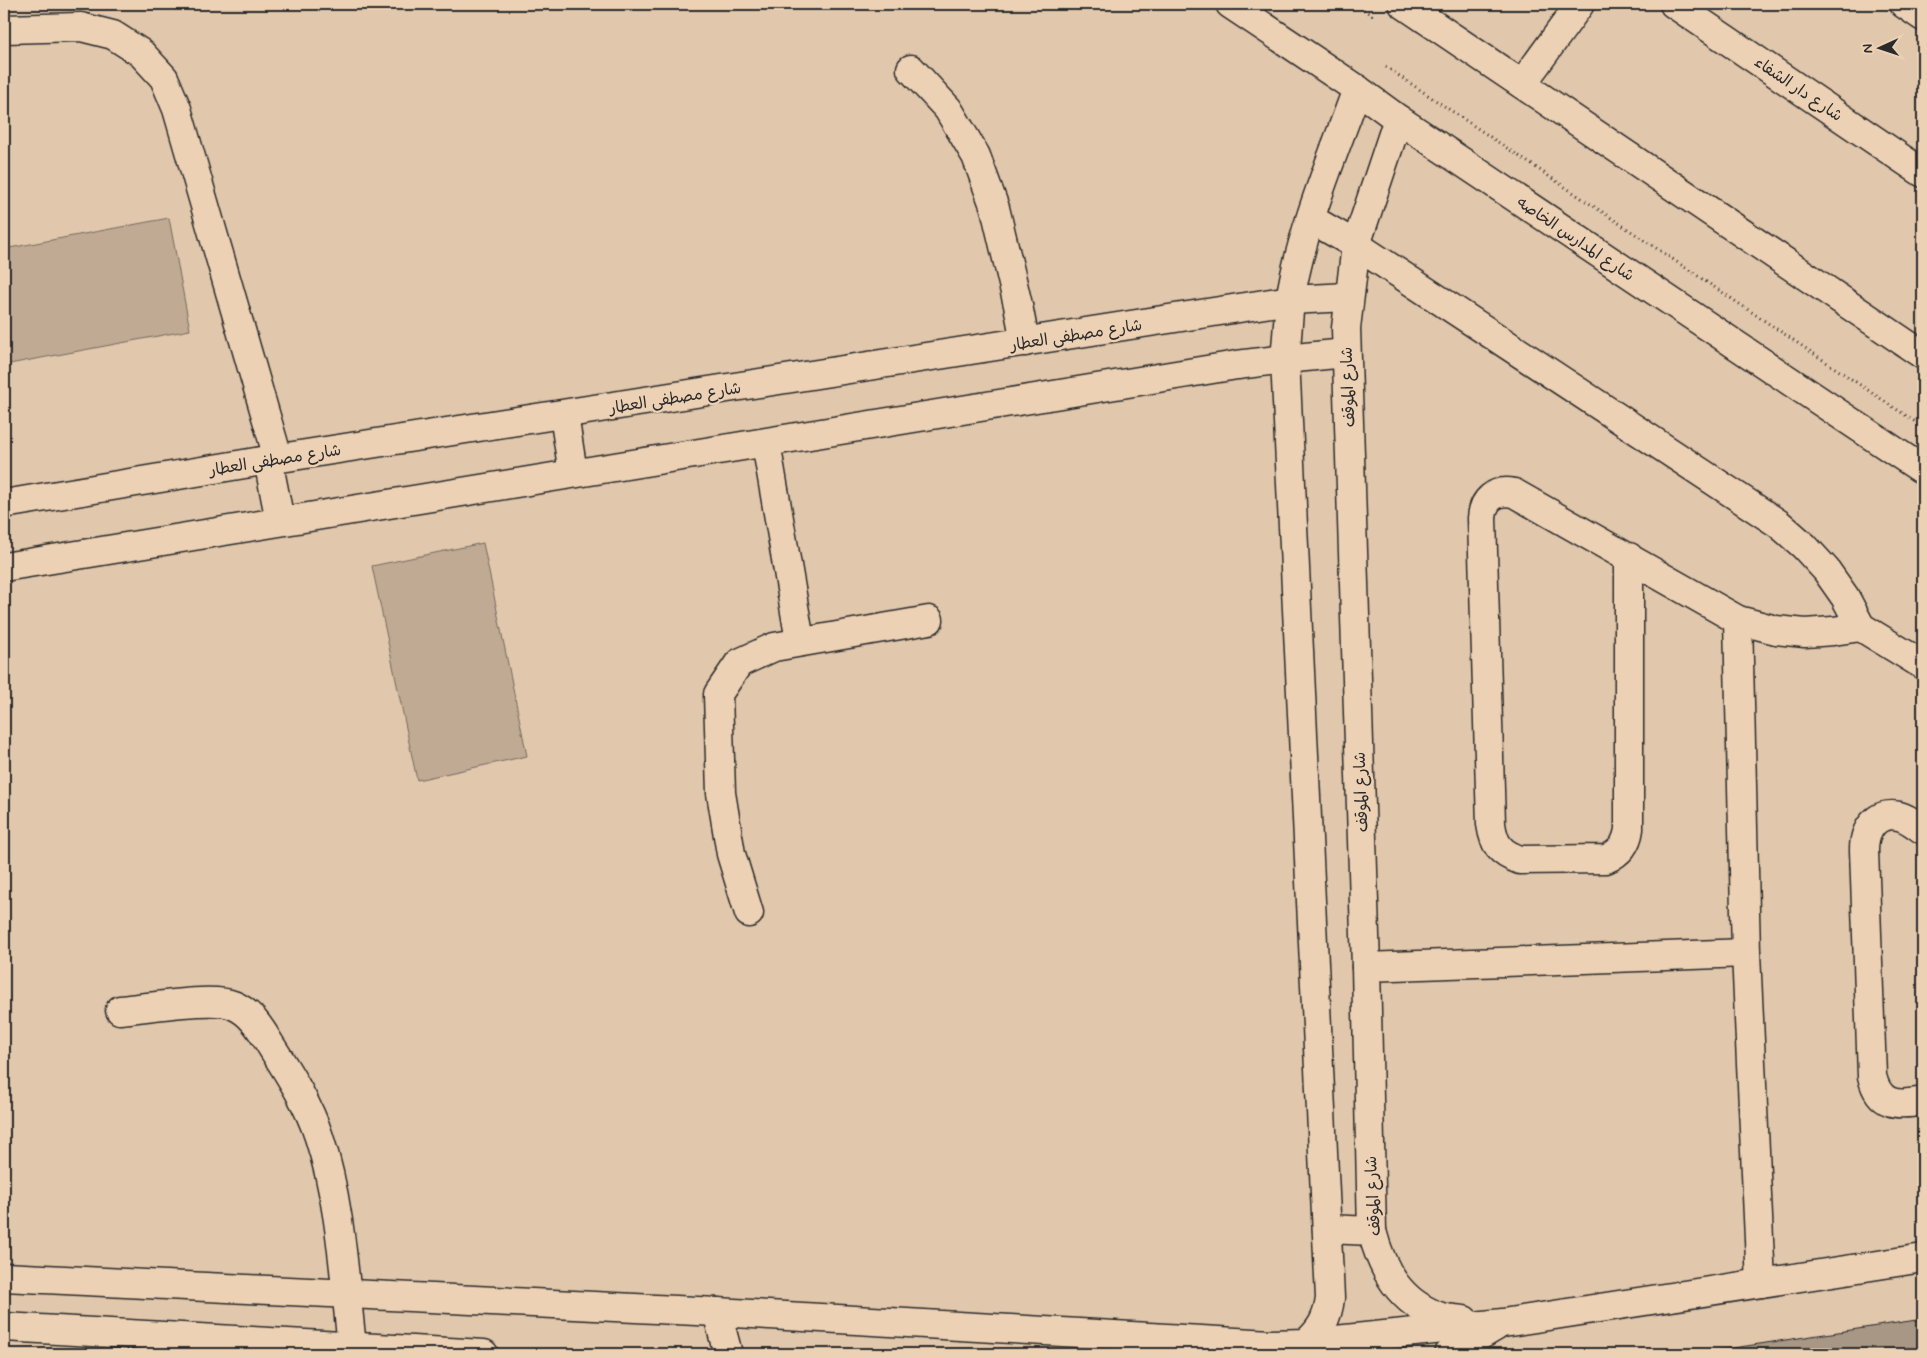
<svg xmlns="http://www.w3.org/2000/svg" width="1927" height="1358" viewBox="0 0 1927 1358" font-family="Mynerve,'Playpen Sans Arabic',sans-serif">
<rect width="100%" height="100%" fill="#e1c7ac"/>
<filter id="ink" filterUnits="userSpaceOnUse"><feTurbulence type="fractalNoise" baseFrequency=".02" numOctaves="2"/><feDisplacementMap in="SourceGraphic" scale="10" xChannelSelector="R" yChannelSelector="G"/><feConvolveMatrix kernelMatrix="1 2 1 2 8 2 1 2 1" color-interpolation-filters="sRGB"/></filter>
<g filter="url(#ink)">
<g fill="#c0aa94" stroke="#766a60">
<polygon points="169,218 190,330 4,365 4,249"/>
<polygon points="483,543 527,756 417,780 372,566"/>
</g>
<polygon fill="#a89784" stroke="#2b2b2b" points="1923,1319 1923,1354 1694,1354"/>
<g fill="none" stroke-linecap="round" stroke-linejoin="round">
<g stroke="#2b2b2b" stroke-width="31">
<g id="minor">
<polyline points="1230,4 1357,89 1398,119 1923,470"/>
<polyline points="1403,4 1923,355"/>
<polyline points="1674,4 1923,173"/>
<polyline points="1904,4 1923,17"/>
<polyline points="4,29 81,27 113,35 141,53 164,78 177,109 278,458"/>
<polyline points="911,69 948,109 976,156 995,208 1018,305 1025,342"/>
<polyline points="1522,84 1580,4"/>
<path d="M 1398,119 L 1356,245 L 1346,328 L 1366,967 L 1372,1231 C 1382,1270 1400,1303 1441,1317 C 1448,1319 1457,1319 1464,1320"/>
<polyline points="1311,219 1356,245 1779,524 1804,546 1826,570 1845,597 1861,627 1923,665"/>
<polyline points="564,415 573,473"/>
<polyline points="766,443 800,641"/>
<polyline points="268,460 280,521"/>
<polyline points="4,504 268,460 1290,300 1348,297"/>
<path d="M 1629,557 L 1629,829 C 1627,844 1620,853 1606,859 L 1520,860 C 1500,853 1494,845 1491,824 L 1482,518 C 1483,500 1495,489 1514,493 L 1738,620 L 1776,630 L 1805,633 L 1833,631 L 1861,627"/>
<polyline points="4,567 1237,365 1285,359 1346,353"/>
<polyline points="1738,620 1746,953 1761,1283"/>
<path d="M 1923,830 C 1916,825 1908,818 1899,816 C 1876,811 1864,830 1864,850 L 1872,1076 C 1879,1106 1897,1106 1923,1101"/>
<polyline points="749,913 731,854 721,793 718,694 739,663 774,647 929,620"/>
<polyline points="1366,967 1746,953"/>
<path d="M 120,1010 C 146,1008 212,996 233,1005 C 253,1013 263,1033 273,1049 C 291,1077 309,1106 319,1137 C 341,1204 344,1276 352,1346"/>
<polyline points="1327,1229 1372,1231"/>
<polyline points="4,1277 717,1312 1271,1344 1306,1343 1503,1323 1923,1258"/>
<polyline points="717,1312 728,1354"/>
<polyline points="4,1327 484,1354"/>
<path d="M 1306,1343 C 1321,1330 1328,1317 1330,1298 L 1285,359 C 1287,340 1288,320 1290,301 C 1301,230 1333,156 1357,89"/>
<polyline points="1449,1354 1495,1327"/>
</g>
</g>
<g stroke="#2b2b2b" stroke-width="3" stroke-dasharray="1 4" stroke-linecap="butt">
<polyline points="1355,4 1373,16"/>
<polyline points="1386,67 1923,427"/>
</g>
<use href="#minor" stroke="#edd1b4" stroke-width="28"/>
</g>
</g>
<g text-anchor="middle" stroke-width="4.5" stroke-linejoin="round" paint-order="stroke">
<g font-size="16" fill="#2b2b2b" stroke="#edd1b4">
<text transform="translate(1799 88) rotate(34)" y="6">شارع دار الشفاء</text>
<text transform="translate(1576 238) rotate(34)" y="6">شارع المدارس الخاصه</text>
<text transform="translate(1076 334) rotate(-9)" y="6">شارع مصطفى العطار</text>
<text transform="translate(1347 387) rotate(-92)" y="6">شارع الموقف</text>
<text transform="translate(675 397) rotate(-9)" y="6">شارع مصطفى العطار</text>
<text transform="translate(275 459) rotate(-9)" y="6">شارع مصطفى العطار</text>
<text transform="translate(1360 792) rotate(-92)" y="6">شارع الموقف</text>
<text transform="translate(1372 1196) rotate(-93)" y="6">شارع الموقف</text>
</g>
</g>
<rect width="1927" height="1358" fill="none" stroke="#edd1b4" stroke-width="20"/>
<rect x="10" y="10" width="1907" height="1338" fill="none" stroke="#2b2b2b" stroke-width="2" filter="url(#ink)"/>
<g transform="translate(1880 48) rotate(267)" stroke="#edd1b4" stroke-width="4" paint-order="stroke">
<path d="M0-4L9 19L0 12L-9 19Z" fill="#2b2b2b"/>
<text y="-8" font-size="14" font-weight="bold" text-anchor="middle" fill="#2b2b2b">N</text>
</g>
</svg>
